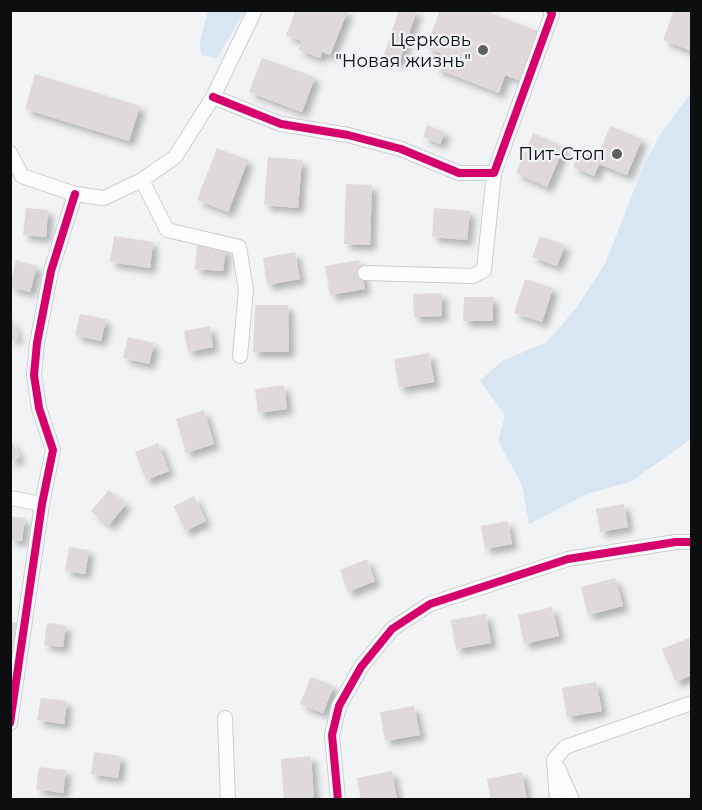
<svg xmlns="http://www.w3.org/2000/svg" width="702" height="810" viewBox="0 0 702 810" font-family="Montserrat,sans-serif">
<defs>
<filter id="shadow"><feDropShadow dx="5.5" dy="5.5" stdDeviation="3" flood-color="#0004"/></filter>
</defs>
<rect width="100%" height="100%" fill="#f1f3f5"/>
<g fill="#d8e6f4">
<polygon points="208,11 245,11 217,58 201,55 200,41"/>
<polygon points="691,93 691,439 632,481 587,494 529,524 522,485 498,441 505,415 480,381 502,361 547,342 576,308 605,264 644,165 662,132"/>
</g>
<g fill="#e0d9d9" filter="url(#shadow)">
<polygon points="296,10 348,10 330,55 322,52 320,58 298,50 302,41 286,35"/>
<polygon points="399,10 417,10 399,63 383,58"/>
<polygon points="440,10 483,10 540,32 521,81 505,75 499,93 435,68 441,53 426,48"/>
<polygon points="674,10 692,10 692,51 663,40"/>
<polygon points="262,58 315,77 302,112 249,92"/>
<polygon points="35,74 140,106 129,141 25,109"/>
<polygon points="427,125 445,132 440,144 423,137"/>
<polygon points="610,126 642,139 627,175 599,164 594,176 573,167 579,151 597,158"/>
<polygon points="533,133 564,147 547,187 516,173"/>
<polygon points="217,148 248,160 228,212 197,200"/>
<polygon points="268,157 302,160 298,208 264,205"/>
<polygon points="346,184 372,185 370,245 344,244"/>
<polygon points="26,208 48,210 46,237 23,235"/>
<polygon points="434,208 470,211 467,240 432,237"/>
<polygon points="114,236 153,242 150,268 110,262"/>
<polygon points="540,236 565,245 557,266 532,257"/>
<polygon points="197,245 226,248 223,271 195,269"/>
<polygon points="295,252 300,279 267,285 263,258"/>
<polygon points="16,260 37,266 30,292 10,287"/>
<polygon points="359,260 365,289 330,295 325,266"/>
<polygon points="525,279 553,288 542,322 514,313"/>
<polygon points="441,293 442,316 414,317 413,294"/>
<polygon points="464,297 493,297 493,321 463,321"/>
<polygon points="255,305 288,305 289,352 253,352"/>
<polygon points="10,313 18,338 10,340"/>
<polygon points="80,314 106,319 101,341 75,335"/>
<polygon points="210,326 213,347 188,352 184,331"/>
<polygon points="128,337 154,343 149,364 123,358"/>
<polygon points="429,353 434,382 399,388 394,359"/>
<polygon points="284,385 287,409 258,413 255,389"/>
<polygon points="204,410 214,444 186,453 176,419"/>
<polygon points="10,438 20,457 10,462"/>
<polygon points="158,443 169,471 146,480 135,452"/>
<polygon points="109,490 126,504 109,525 91,511"/>
<polygon points="194,496 206,521 185,531 174,506"/>
<polygon points="624,504 628,527 600,532 596,509"/>
<polygon points="10,516 25,518 22,541 10,539"/>
<polygon points="508,521 512,544 485,549 481,526"/>
<polygon points="69,547 89,550 85,574 65,571"/>
<polygon points="367,559 375,581 348,592 340,570"/>
<polygon points="615,578 623,606 588,615 581,587"/>
<polygon points="552,607 559,636 524,644 518,615"/>
<polygon points="486,614 491,643 456,649 451,620"/>
<polygon points="10,622 17,623 12,649 10,649"/>
<polygon points="47,623 66,625 63,647 44,645"/>
<polygon points="689,638 692,675 676,682 662,649"/>
<polygon points="311,677 334,686 323,713 300,704"/>
<polygon points="596,682 602,711 567,717 562,688"/>
<polygon points="41,698 67,701 64,724 37,720"/>
<polygon points="414,706 420,735 385,741 380,712"/>
<polygon points="94,752 121,756 118,778 91,774"/>
<polygon points="311,756 314,800 284,800 281,759"/>
<polygon points="39,767 66,770 63,793 36,789"/>
<polygon points="392,771 397,800 361,800 357,778"/>
<polygon points="522,772 527,800 491,800 487,779"/>
</g>
<g fill="none" stroke-linecap="round" stroke-linejoin="round">
<g stroke="#cccdcf" stroke-width="16">
<g id="minor">
<polyline points="213,97 281,124 348,135 401,149 459,173 494,173 552,14 550,10"/>
<polyline points="10,153 22,176 75,194 104,198 142,180 175,157 213,97 255,10"/>
<polyline points="142,180 167,230 239,247 246,290 240,356"/>
<polyline points="365,273 473,276 484,270 494,173"/>
<polyline points="10,498 42,504"/>
<polyline points="225,718 228,800"/>
<polyline points="10,723 42,504 53,450 39,408 34,375 37,343 51,271 75,194"/>
<polyline points="558,768 572,800"/>
<polyline points="338,800 332,735 339,706 361,667 392,629 430,604 568,559 676,542 692,542"/>
<polyline points="557,800 554,760 565,747 692,703"/>
</g>
</g>
<use href="#minor" stroke="#fdfdfe" stroke-width="14"/>
<g stroke="#f0f3f6" stroke-width="11">
<g id="cycleway">
<polyline points="213,97 281,124 348,135 401,149 459,173 494,173 552,14 550,10"/>
<polyline points="10,723 42,504 53,450 39,408 34,375 37,343 51,271 75,194"/>
<polyline points="338,800 332,735 339,706 361,667 392,629 430,604 568,559 676,542 692,542"/>
</g>
</g>
<use href="#cycleway" stroke="#d6006c" stroke-width="8"/>
</g>
<g fill="#5d5e60" stroke="#f0f3f6" stroke-width="2">
<circle cx="483" cy="50" r="6"/>
<circle cx="617" cy="154" r="6"/>
</g>
<g text-anchor="middle" stroke-width="4.5" stroke-linejoin="round" paint-order="stroke">
<g font-size="18" fill="#0d0e0f" stroke="#f0f3f6" text-anchor="end">
<text x="471" y="46">Церковь<tspan x="471" dy="21">"Новая жизнь"</tspan></text>
<text x="605" y="160">Пит-Стоп</text>
</g>
</g>
<rect width="702" height="810" fill="none" stroke="#0d0e0f" stroke-width="24"/>
</svg>
